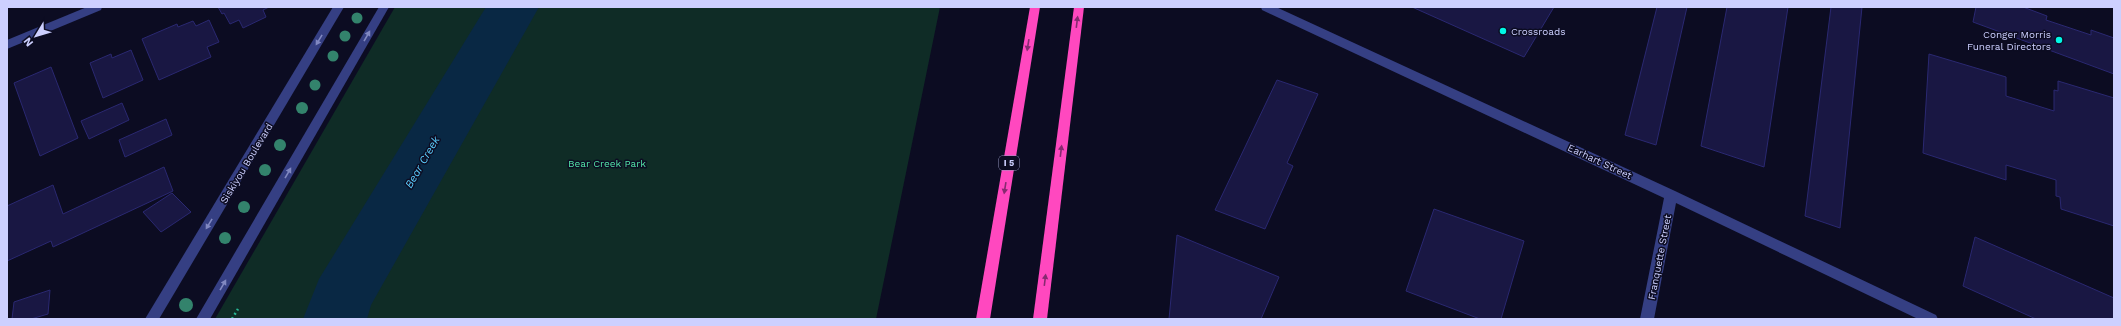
<svg xmlns="http://www.w3.org/2000/svg" width="2121" height="326" viewBox="0 0 2121 326" font-family="'Work Sans',sans-serif">
<rect width="100%" height="100%" fill="#0c0c22"/>
<polygon fill="#0f2c26" points="395,7 940,7 876,319 215,319"/>
<g fill="none" stroke-linecap="round" stroke-linejoin="round">
<polygon fill="#092844" fill-rule="evenodd" points="486,7 539,7 371,305 367,319 303,319 319,279"/>
</g>
<g fill="#191743" stroke="#2a2871">
<polygon points="218,7 269,7 263,10 266,17 243,28 239,20 230,24 224,13 222,14"/>
<polygon points="1412,7 1554,7 1524,57"/>
<polygon points="1657,7 1687,7 1656,145 1625,135"/>
<polygon points="1727,7 1788,7 1764,167 1701,146"/>
<polygon points="1831,7 1862,7 1840,228 1805,216"/>
<polygon points="1976,7 2023,7 2047,16 2046,20 2091,35 2091,30 2114,38 2114,74 1973,22"/>
<polygon points="209,20 219,42 207,47 211,57 159,80 142,39 177,24 178,27 193,21 196,26"/>
<polygon points="131,50 143,80 103,98 90,63 111,54 112,58"/>
<polygon points="1929,54 2006,77 2006,96 2054,111 2054,90 2058,91 2058,81 2114,98 2114,226 2061,209 2060,197 2056,196 2056,180 2006,165 2006,180 1923,153"/>
<polygon points="51,67 78,138 40,156 14,83"/>
<polygon points="1277,80 1318,94 1287,163 1293,166 1265,229 1215,210"/>
<polygon points="122,103 129,120 89,139 81,121"/>
<polygon points="166,119 172,135 125,157 119,140"/>
<polygon points="164,167 173,191 53,247 51,241 7,261 7,206 53,185 63,214"/>
<polygon points="172,193 191,212 161,232 143,212"/>
<polygon points="1434,209 1524,241 1501,319 1480,319 1406,291"/>
<polygon points="1177,235 1279,277 1261,319 1169,319"/>
<polygon points="1975,237 2114,298 2114,319 2036,319 1963,286"/>
<polygon points="50,290 48,314 31,319 12,319 14,302"/>
</g>
<g fill="none" stroke-linecap="round" stroke-linejoin="round">
<polyline stroke="#28b897" stroke-width="2.5" stroke-dasharray="2 3" stroke-linecap="butt" points="232,319 238,309"/>
<g fill="#353f83" fill-rule="evenodd">
<polygon points="87,7 102,7 101,10 7,49 7,40"/>
<polygon points="333,7 344,7 159,319 145,319"/>
<polygon points="379,7 389,7 210,319 196,319"/>
<polygon points="1261,7 1276,7 1675,191 1936,315 1938,319 1918,319 1676,203 1654,319 1640,319 1664,198 1262,10"/>
</g>
<g fill="#ff48bf" fill-rule="evenodd">
<polygon points="1030,7 1040,7 990,319 976,319"/>
<polygon points="1074,7 1084,7 1047,319 1033,319"/>
</g>
</g>
<g fill="#33836c">
<circle cx="357" cy="18" r="5.5"/>
<circle cx="345" cy="36" r="5.5"/>
<circle cx="333" cy="56" r="5.5"/>
<circle cx="315" cy="85" r="5.5"/>
<circle cx="302" cy="108" r="6"/>
<circle cx="280" cy="145" r="6"/>
<circle cx="265" cy="170" r="6"/>
<circle cx="244" cy="207" r="6"/>
<circle cx="225" cy="238" r="6"/>
<circle cx="186" cy="305" r="7"/>
</g>
<defs><path id="oneway-solid" d="M-6-.8H1V-3.2L6.5 0L1 3.2V.8H-6Z"/></defs>
<g fill="#862a70">
<use href="#oneway-solid" transform="translate(1077 22) rotate(-83)"/>
<use href="#oneway-solid" transform="translate(1028 45) rotate(99)"/>
<use href="#oneway-solid" transform="translate(1061 151) rotate(-83)"/>
<use href="#oneway-solid" transform="translate(1005 188) rotate(99)"/>
<use href="#oneway-solid" transform="translate(1045 280) rotate(-83)"/>
</g>
<g fill="#8188c1">
<use href="#oneway-solid" transform="translate(367 36) rotate(-60)"/>
<use href="#oneway-solid" transform="translate(319 40) rotate(121)"/>
<use href="#oneway-solid" transform="translate(288 173) rotate(-60)"/>
<use href="#oneway-solid" transform="translate(209 224) rotate(121)"/>
<use href="#oneway-solid" transform="translate(223 285) rotate(-60)"/>
</g>
<g fill="#00f8e7" stroke="#0c0c22" stroke-width="1.5">
<circle cx="1503" cy="31" r="4"/>
<circle cx="2059" cy="40" r="4"/>
</g>
<g text-anchor="middle" stroke-width="3" stroke-linejoin="round" paint-order="stroke">
<rect fill="#0c0c22" stroke="#9395bd" stroke-width="1" x="999" y="156" width="20" height="14" rx="3"/>
<g font-size="9" font-weight="bold" fill="#cdd0ff">
<text x="1009" y="166">I 5</text>
</g>
<g font-size="10" fill="#cdd0ff" stroke="#0c0c22" text-anchor="start">
<text x="1511" y="35">Crossroads</text>
<text x="2051" y="38" text-anchor="end">Conger Morris<tspan x="2051" dy="12">Funeral Directors</tspan></text>
</g>
<g font-size="10" fill="#cdd0ff" stroke="#0c0c22">
<text transform="translate(1600 161) rotate(25)" y="4">Earhart Street</text>
<text transform="translate(246 163) rotate(-59)" y="4">Siskiyou Boulevard</text>
<text transform="translate(1659 257) rotate(-79)" y="4">Franquette Street</text>
</g>
<g font-size="10" fill="#53e5a8" stroke="#0c0c22">
<text x="607" y="167">Bear Creek Park</text>
</g>
<g font-size="11" font-style="italic" fill="#5bcfff" stroke="#0c0c22">
<text transform="translate(422 162) rotate(-60)" y="4">Bear Creek</text>
</g>
</g>
<rect width="2121" height="326" fill="none" stroke="#cdd0ff" stroke-width="16"/>
<g transform="translate(36 36) rotate(232)" stroke="#0c0c22" stroke-width="3" paint-order="stroke">
<path d="M0-3L7 15L0 10L-7 15Z" fill="#cdd0ff"/>
<text y="-6" font-size="11" font-weight="bold" text-anchor="middle" fill="#cdd0ff">N</text>
</g>
</svg>
